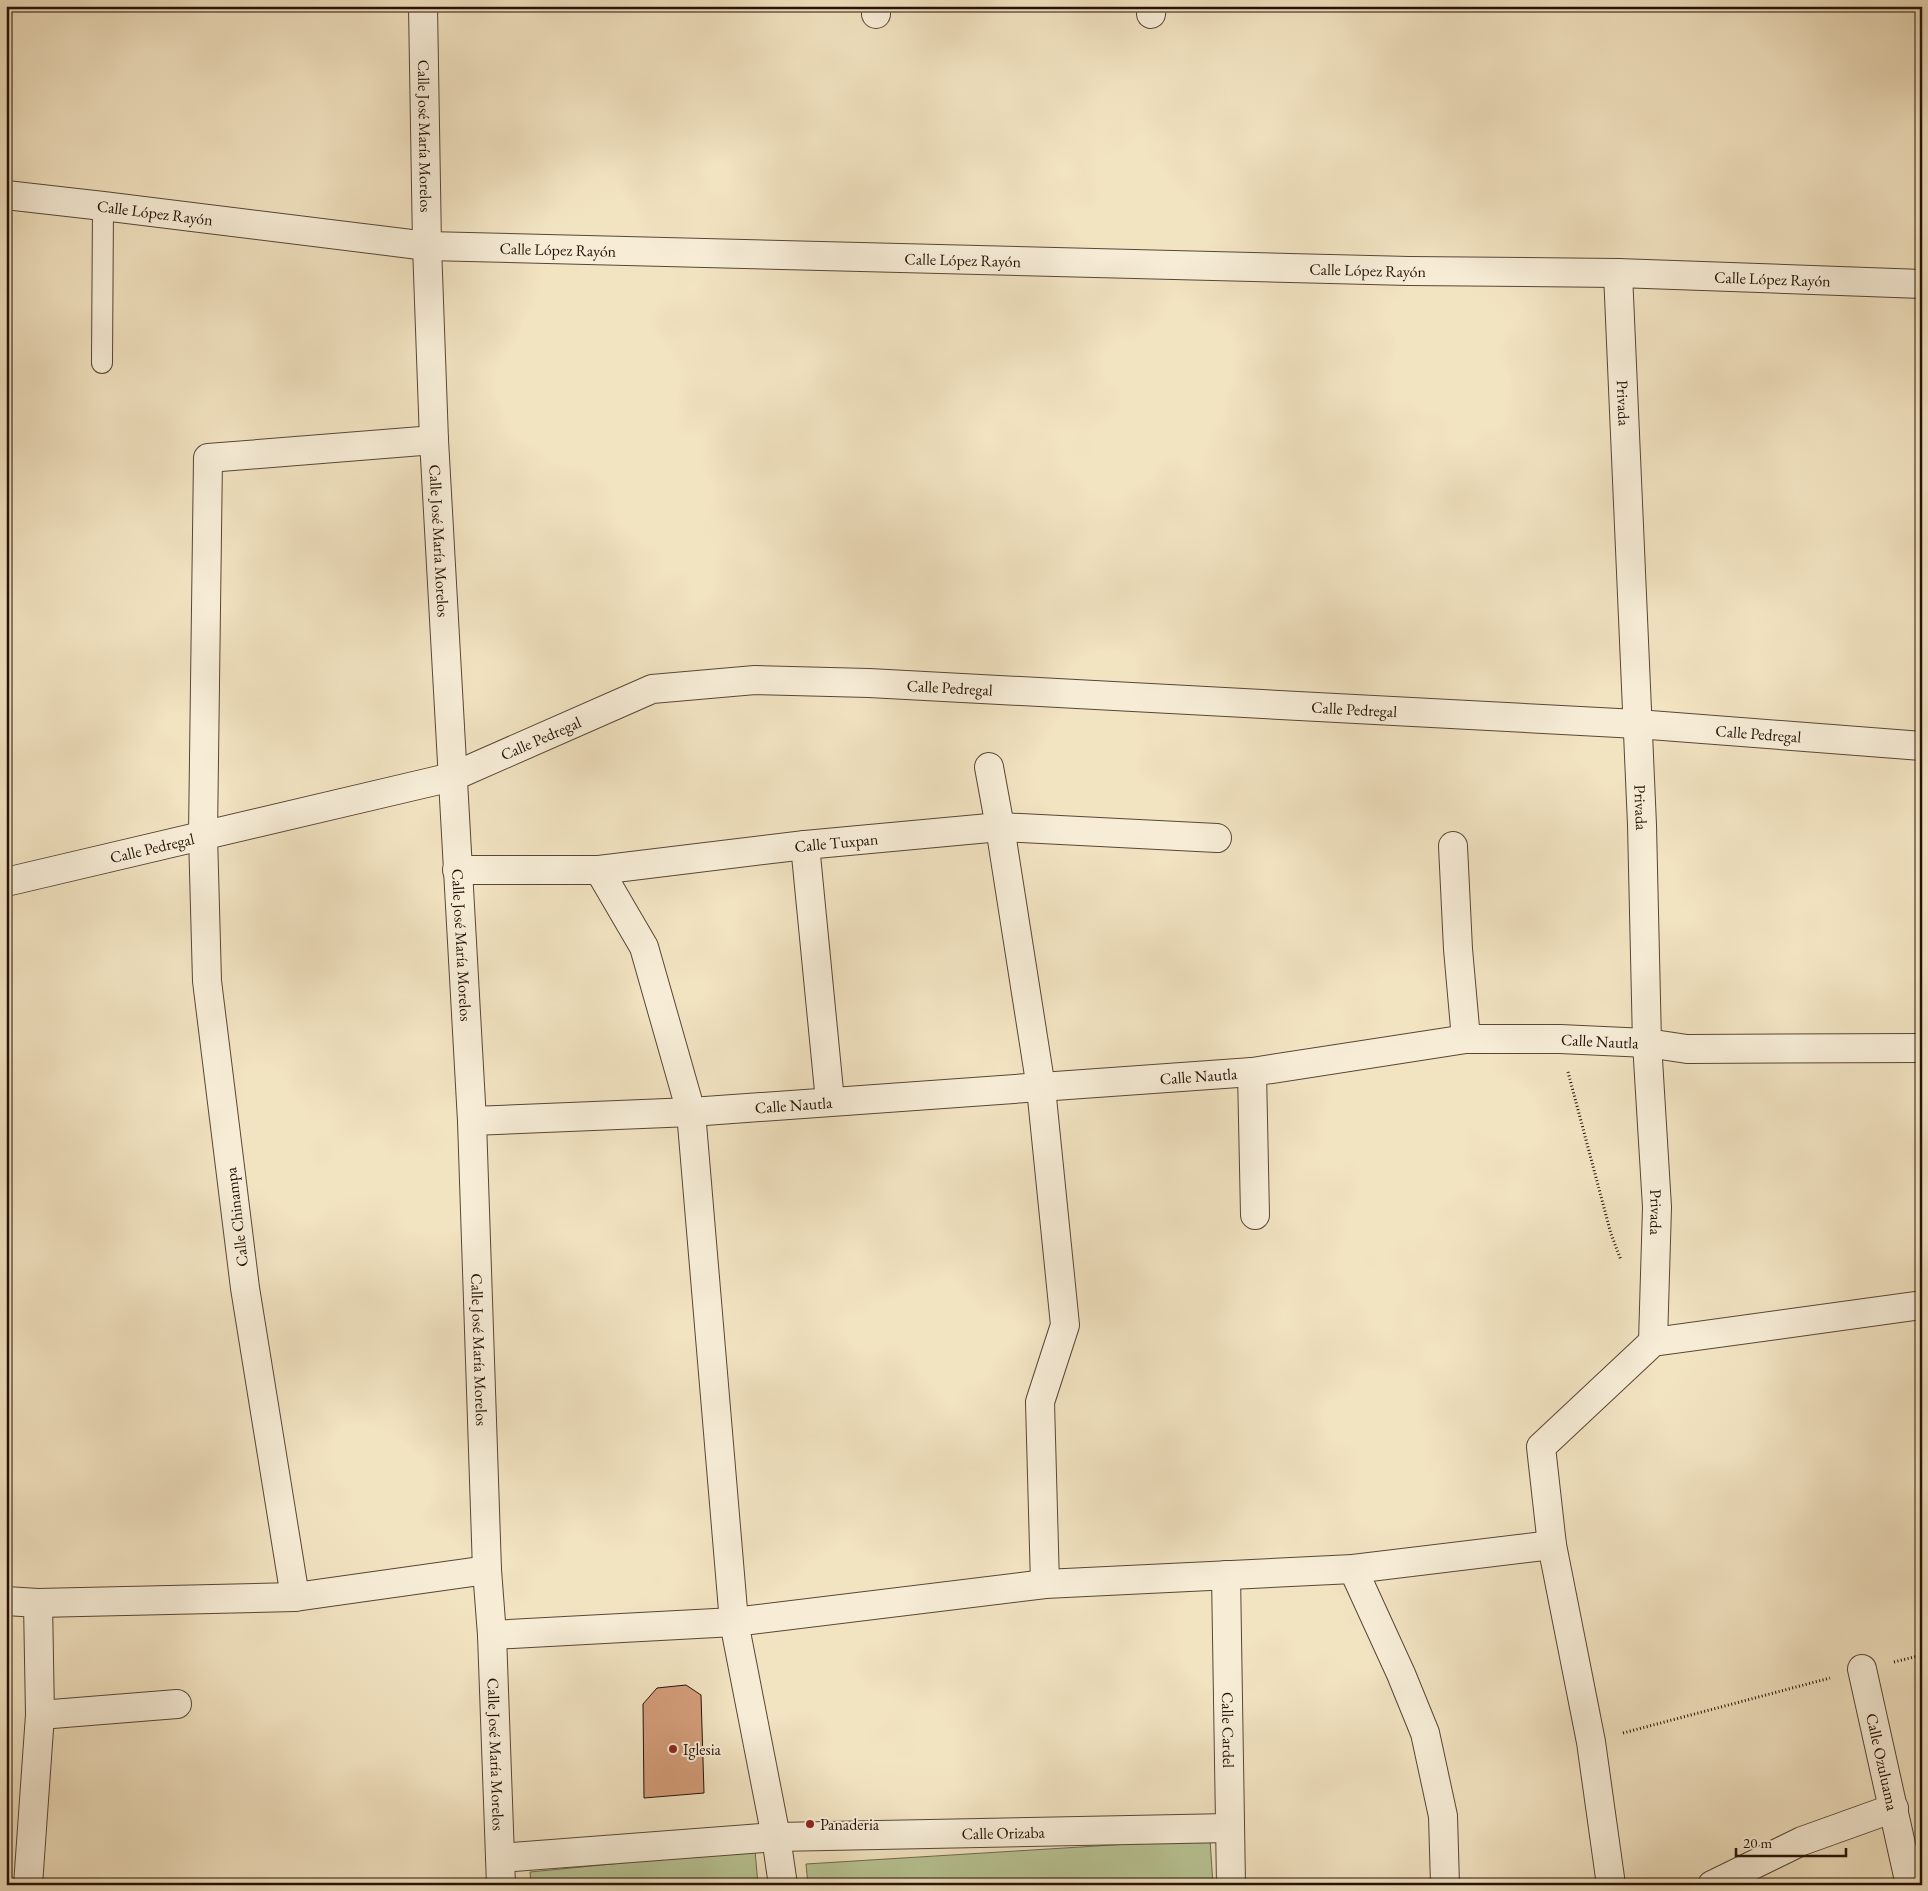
<svg xmlns="http://www.w3.org/2000/svg" width="1928" height="1891" viewBox="0 0 1928 1891" font-family="'EB Garamond',serif">
<rect width="100%" height="100%" fill="#f2e3c1"/>
<filter id="stains"><feTurbulence type="fractalNoise" baseFrequency=".004" numOctaves="4"/><feColorMatrix values="0 0 0 0 .2 0 0 0 0 .09 0 0 0 0 .02 0 0 0 .5 -.17"/></filter>
<radialGradient id="worn" r=".72"><stop offset=".6" stop-color="#630" stop-opacity="0"/><stop offset="1" stop-color="#630" stop-opacity=".3"/></radialGradient>
<g fill="#b8c494" stroke="#6e6a4e">
<polygon points="1210,1839 1213,1885 808,1885 806,1864"/>
<polygon points="755,1850 758,1885 531,1885 530,1872"/>
</g>
<polygon fill="#d49d7a" stroke="#241107" points="686,1685 701,1695 704,1793 644,1798 643,1704 657,1688"/>
<g fill="none" stroke-linecap="round" stroke-linejoin="round">
<g stroke="#584636" stroke-width="22">
<polyline id="service" points="102,363 103,206"/>
</g>
<g stroke="#584636" stroke-width="30">
<g id="minor">
<polyline points="876,14 876,6"/>
<polyline points="1151,14 1152,6"/>
<path id="s1" d="M 6,195 L 103,206 L 427,246 L 1409,271 L 1618,273 L 1922,284"/>
<path id="s2" d="M 1618,273 L 1642,825 L 1647,1043 L 1657,1207 L 1653,1342"/>
<polyline points="989,767 1000,827 1041,1088 1065,1325 1040,1402 1045,1584"/>
<polyline points="805,845 830,1101"/>
<polyline points="1453,846 1458,949 1466,1039"/>
<path id="s3" d="M 457,870 L 599,870 L 805,845 L 1000,827 L 1217,838"/>
<polyline points="599,870 644,947 691,1112 734,1622 776,1837 783,1885"/>
<path id="s4" d="M 6,882 L 452,777 L 652,689 L 755,680 L 869,683 L 1637,724 L 1922,746"/>
<polyline points="1252,1072 1255,1215"/>
<path id="s5" d="M 472,1121 L 691,1112 L 1252,1072 L 1466,1039 L 1560,1039 L 1647,1043 L 1687,1049 L 1922,1048"/>
<polyline points="1353,1569 1401,1674 1425,1733 1443,1816 1445,1885"/>
<path id="s6" d="M 1226,1575 L 1231,1885"/>
<polyline points="295,1597 245,1288 207,981 203,835 208,458 434,440"/>
<polyline points="6,1601 38,1603 295,1597 487,1570"/>
<polyline points="492,1635 734,1622 1045,1584 1353,1569 1552,1545"/>
<path id="s7" d="M 1862,1669 L 1910,1885"/>
<polyline points="40,1715 177,1704"/>
<path id="s8" d="M 500,1858 L 776,1837 L 1230,1828"/>
<polyline points="28,1885 40,1715 38,1603"/>
<polyline points="1611,1885 1591,1742 1552,1545 1541,1447 1653,1342 1922,1305"/>
<polyline points="1712,1885 1802,1841 1894,1808"/>
</g>
</g>
<g stroke="#584636" stroke-width="30">
<g id="tertiary">
<path id="s9" d="M 423,6 L 427,246 L 434,440 L 472,1121 L 487,1570 L 492,1635 L 501,1885"/>
</g>
</g>
<g stroke="#241107" stroke-width="3" stroke-dasharray="1 2.5" stroke-linecap="butt">
<polyline points="1568,1072 1611,1234 1621,1260"/>
<polyline points="1894,1662 1922,1655"/>
<polyline points="1623,1733 1830,1678"/>
</g>
<use href="#service" stroke="#f7edd7" stroke-width="20"/>
<use href="#minor" stroke="#f7edd7" stroke-width="28"/>
<use href="#tertiary" stroke="#f7edd7" stroke-width="28"/>
</g>
<g fill="#8f2418" stroke="#f7edd7" stroke-width="2">
<circle cx="673" cy="1749" r="5"/>
<circle cx="810" cy="1824" r="5"/>
</g>
<g text-anchor="middle" stroke-width="4" stroke-linejoin="round" paint-order="stroke">
<g font-size="16" fill="#241107" stroke="#f7edd7">
<text dy="6" stroke="none"><textPath href="#s9" startOffset="130">Calle José María Morelos</textPath></text>
<text dy="6" stroke="none"><textPath href="#s1" startOffset="150">Calle López Rayón</textPath></text>
<text dy="6" stroke="none"><textPath href="#s1" startOffset="555">Calle López Rayón</textPath></text>
<text dy="6" stroke="none"><textPath href="#s1" startOffset="960">Calle López Rayón</textPath></text>
<text dy="6" stroke="none"><textPath href="#s1" startOffset="1365">Calle López Rayón</textPath></text>
<text dy="6" stroke="none"><textPath href="#s1" startOffset="1770">Calle López Rayón</textPath></text>
<text dy="6" stroke="none"><textPath href="#s2" startOffset="130">Privada</textPath></text>
<text dy="6" stroke="none"><textPath href="#s9" startOffset="535">Calle José María Morelos</textPath></text>
<text dy="6" stroke="none"><textPath href="#s4" startOffset="975">Calle Pedregal</textPath></text>
<text dy="6" stroke="none"><textPath href="#s4" startOffset="1380">Calle Pedregal</textPath></text>
<text dy="6" stroke="none"><textPath href="#s4" startOffset="1785">Calle Pedregal</textPath></text>
<text dy="6" stroke="none"><textPath href="#s4" startOffset="555">Calle Pedregal</textPath></text>
<text dy="6" stroke="none"><textPath href="#s2" startOffset="535">Privada</textPath></text>
<text dy="6" stroke="none"><textPath href="#s3" startOffset="381">Calle Tuxpan</textPath></text>
<text dy="6" stroke="none"><textPath href="#s4" startOffset="150">Calle Pedregal</textPath></text>
<text dy="6" stroke="none"><textPath href="#s9" startOffset="940">Calle José María Morelos</textPath></text>
<text dy="6" stroke="none"><textPath href="#s5" startOffset="1132">Calle Nautla</textPath></text>
<text dy="6" stroke="none"><textPath href="#s5" startOffset="728">Calle Nautla</textPath></text>
<text dy="6" stroke="none"><textPath href="#s5" startOffset="322">Calle Nautla</textPath></text>
<text dy="6" stroke="none"><textPath href="#s2" startOffset="940">Privada</textPath></text>
<text transform="translate(236 1217) rotate(-97)" y="6">Calle Chinampa</text>
<text dy="6" stroke="none"><textPath href="#s9" startOffset="1345">Calle José María Morelos</textPath></text>
<text dy="6" stroke="none"><textPath href="#s6" startOffset="155">Calle Cardel</textPath></text>
<text dy="6" stroke="none"><textPath href="#s9" startOffset="1750">Calle José María Morelos</textPath></text>
<text dy="6" stroke="none"><textPath href="#s7" startOffset="95">Calle Ozuluama</textPath></text>
<text dy="6" stroke="none"><textPath href="#s8" startOffset="504">Calle Orizaba</textPath></text>
</g>
<g font-size="16" fill="#241107" stroke="#f7edd7" text-anchor="start">
<text x="683" y="1755">Iglesia</text>
<text x="820" y="1830">Panaderia</text>
</g>
</g>
<rect width="1928" height="1891" fill="none" stroke="#f2e3c1" stroke-width="25"/>
<rect x="8" y="8" width="1913" height="1876" fill="none" stroke="#241107" stroke-width="2.5"/>
<rect x="12" y="12" width="1903" height="1866" fill="none" stroke="#241107"/>
<path d="M1736 1848v8h110v-8" fill="none" stroke="#241107" stroke-width="2.5"/>
<text x="1743" y="1848" font-size="15" fill="#241107" stroke="#f7edd7" stroke-width="4" paint-order="stroke">20 m</text>
<rect width="100%" height="100%" filter="url(#stains)"/>
<rect width="100%" height="100%" fill="url(#worn)"/>
</svg>
